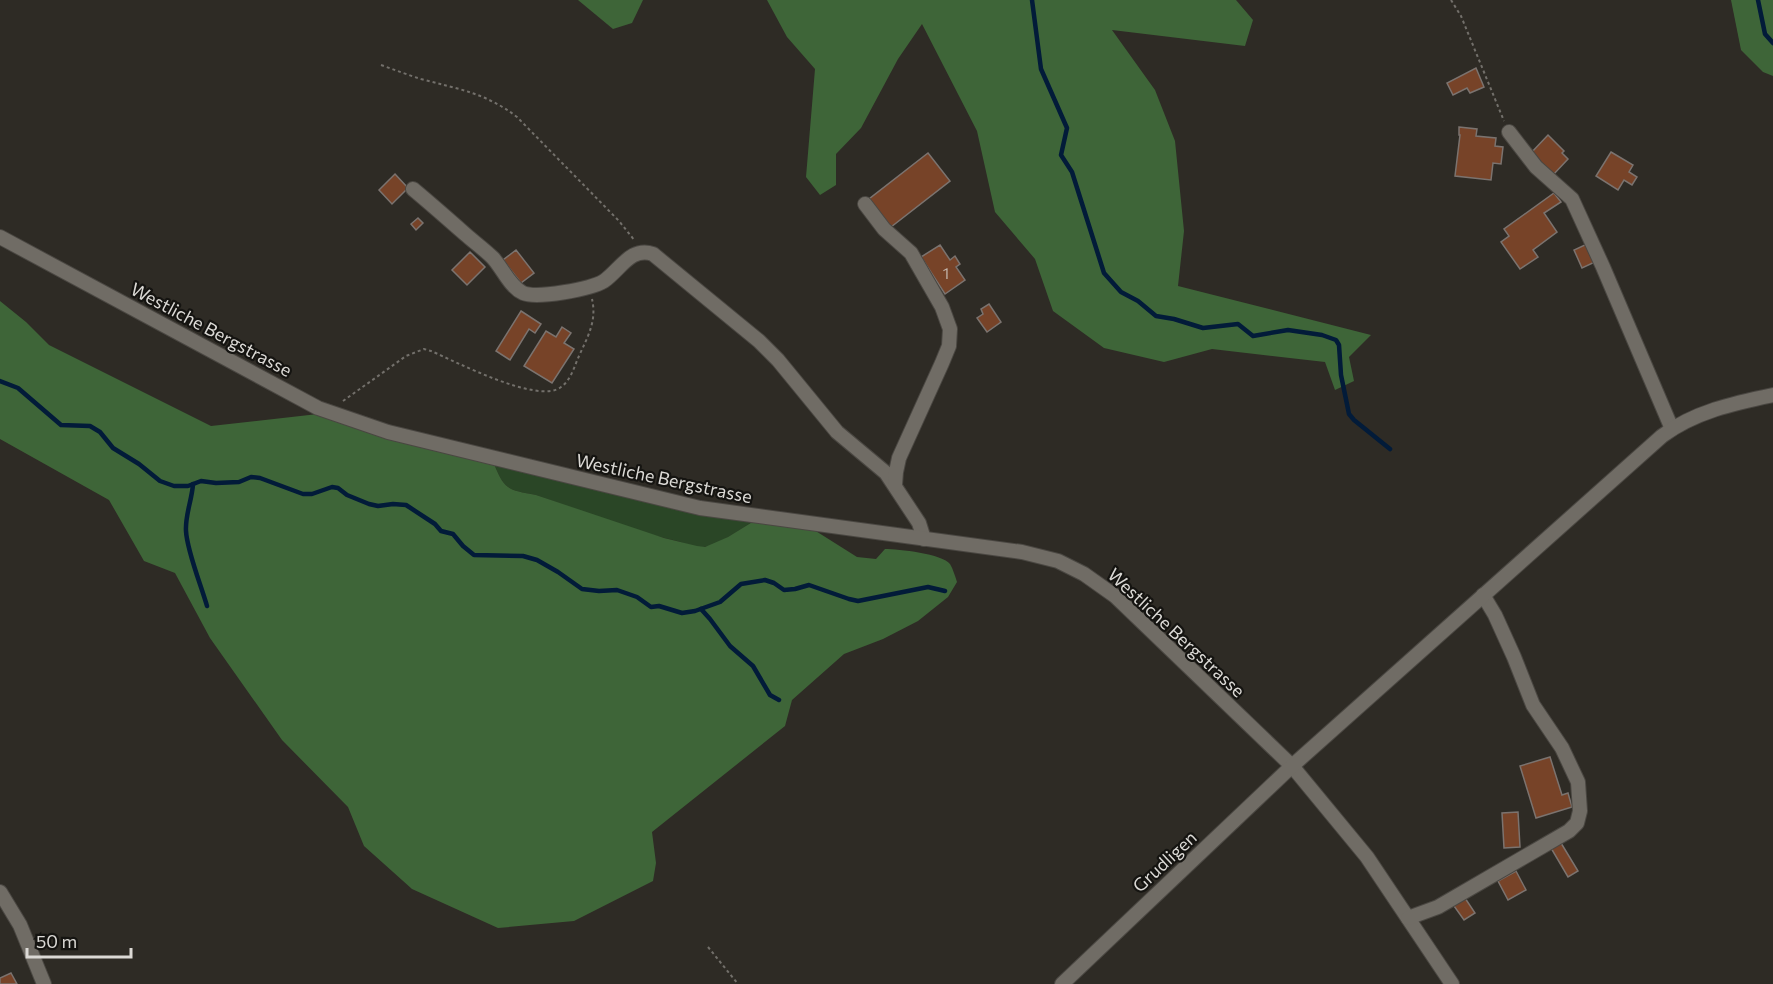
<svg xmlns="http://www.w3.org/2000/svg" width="1773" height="984" viewBox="0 0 1773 984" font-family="Commissioner,sans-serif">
<rect width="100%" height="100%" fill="#2e2b25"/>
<path fill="#2a4626" d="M 494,464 L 754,521 C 740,529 719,545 704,547 C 696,548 685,543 677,541 C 629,530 583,511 536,495 C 509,490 505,491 494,464 Z"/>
<g fill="#3e6538">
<polygon points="578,0 643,0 632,23 613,29"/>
<polygon points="767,0 1236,0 1253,20 1245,46 1112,30 1155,90 1175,141 1184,231 1178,286 1371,335 1349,357 1354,381 1335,390 1325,362 1212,349 1164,362 1104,348 1053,311 1035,259 995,212 977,131 922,24 898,59 861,128 836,154 836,185 820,195 806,177 815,69 787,37"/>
<polygon points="1731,0 1773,0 1773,76 1763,72 1741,50"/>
<path d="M 0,301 L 26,322 L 49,345 L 211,426 L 318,414 L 494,464 C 505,491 509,490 536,495 L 664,538 L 697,546 L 705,547 L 712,544 L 728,537 L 754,521 L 811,528 L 857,557 L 876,559 L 885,549 C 898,549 943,554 950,564 C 953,569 955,576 957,582 L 948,597 L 918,621 L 883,639 L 844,654 L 792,700 L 785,726 L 652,832 L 656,863 L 653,881 L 574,921 L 498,928 L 412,889 L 364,846 L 348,807 L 282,740 L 210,638 L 175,573 L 144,561 L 109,500 L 0,439 Z"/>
</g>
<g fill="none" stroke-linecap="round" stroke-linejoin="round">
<g stroke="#021b39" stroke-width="4.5">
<polyline points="1032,0 1041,69 1067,128 1061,155 1072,172 1104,273 1121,292 1138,301 1156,316 1174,319 1203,328 1238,324 1253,336 1288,330 1322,335 1336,340 1339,345 1341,375 1349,414 1354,420 1390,449"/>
<polyline points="1758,0 1765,34 1773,43"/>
<polyline points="0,381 18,388 61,425 90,426 100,432 113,448 139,464 160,481 174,486 188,486 201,481 216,483 239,482 251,477 260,478 303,494 312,494 332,487 338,488 347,495 369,504 378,506 393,504 406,505 435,524 441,531 453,534 463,546 474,555 523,556 537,560 558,572 582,589 599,591 617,590 637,597 651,607 659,606 682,613 695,611 720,602 741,584 765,580 774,583 784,590 795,589 809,585 849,599 858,601 928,587 945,591"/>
<path d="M 193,484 C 192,500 185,515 186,531 C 187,551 201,585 207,606"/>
<polyline points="701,609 710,619 730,646 753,666 770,695 779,700"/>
</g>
</g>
<g fill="#774328" stroke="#7b736f" stroke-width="1.5">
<polygon points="1476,68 1484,87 1470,93 1467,88 1453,95 1447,83"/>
<polygon points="1459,127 1477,129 1476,136 1496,138 1495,146 1503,147 1501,164 1493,163 1491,180 1455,176 1460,135 1459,135"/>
<polygon points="1548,135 1564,151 1562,153 1568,159 1553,175 1530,154"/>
<polygon points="1611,152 1633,165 1629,172 1637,177 1632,185 1624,180 1618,190 1596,176"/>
<polygon points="928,153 950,181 891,227 869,199"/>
<polygon points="395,174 408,188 392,204 379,190"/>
<polygon points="1554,193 1561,202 1544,213 1557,232 1533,250 1538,257 1520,269 1501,242 1509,236 1504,229"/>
<polygon points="418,218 423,223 416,230 411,224"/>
<polygon points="1587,244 1595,262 1582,268 1574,250"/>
<polygon points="940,245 950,260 955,256 960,264 956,267 965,280 945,294 921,257"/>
<polygon points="516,250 534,273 521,283 503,260"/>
<polygon points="470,252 485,267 467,285 452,270"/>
<polygon points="989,304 1001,322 987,332 977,318 983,314 981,309"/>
<polygon points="521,311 541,324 535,333 529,329 510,360 496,351"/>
<polygon points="562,327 571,333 564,343 574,349 552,383 524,366 546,331 556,337"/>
<polygon points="1550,757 1562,795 1568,793 1572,807 1536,818 1520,766"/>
<polygon points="1518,812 1520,847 1504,848 1502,813"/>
<polygon points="1561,843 1578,871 1568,877 1551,848"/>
<polygon points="1516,871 1526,890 1508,900 1498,881"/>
<polygon points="1465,898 1475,913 1464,920 1454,906"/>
<polygon points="11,973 17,984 0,984 0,978"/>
</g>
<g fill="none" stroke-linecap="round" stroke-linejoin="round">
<g stroke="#4a4742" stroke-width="16">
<g id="minor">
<polyline points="1509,132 1536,167 1572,199 1603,267 1672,429"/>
<path d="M 413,189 C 431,204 448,219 465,234 C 474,242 485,250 493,258 C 503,269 510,287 523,293 C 537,299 591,289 604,281 C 620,270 631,246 653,254 L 759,341 L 778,360 L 837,432 L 886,473 L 919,523 L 924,539"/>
<polyline points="865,204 884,229 911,253 942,307 950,329 949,346 942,363 899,458 896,472 895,485"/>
<polyline points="0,237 318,408 388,432 700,508 1022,552 1058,561 1084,574 1115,596 1292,766 1367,857 1452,984"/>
<polyline points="0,892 20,925 44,984"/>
<polyline points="1408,918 1438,907 1569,831 1577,823 1580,811 1578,782 1562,748 1533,705 1514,657 1495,615 1483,595"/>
<path d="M 1062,984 L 1292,766 L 1662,436 C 1694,412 1734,403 1773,395"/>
</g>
</g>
<g stroke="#73706b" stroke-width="2" stroke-dasharray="3 3" stroke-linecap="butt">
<polyline points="1451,0 1461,16 1504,121"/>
<path d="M 381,65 C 395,70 408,75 421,79 C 458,89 486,93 517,117 L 619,221 L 635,241"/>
<path d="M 343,401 L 406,356 L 424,349 L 431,351 C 455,361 538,405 561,387 C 571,380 574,367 579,356 C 588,336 597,321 592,299"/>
<polyline points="708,947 738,984"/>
</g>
<use href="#minor" stroke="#706c65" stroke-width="14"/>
</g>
<g text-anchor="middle" stroke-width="4.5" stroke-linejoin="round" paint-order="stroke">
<g font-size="15" fill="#c2b4aa">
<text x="946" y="279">1</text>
</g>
<g font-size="18" fill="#dbd9d5" stroke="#151411">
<text transform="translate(211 330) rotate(28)" y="6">Westliche Bergstrasse</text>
<text transform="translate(664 479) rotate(12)" y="6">Westliche Bergstrasse</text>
<text transform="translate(1176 633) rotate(43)" y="6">Westliche Bergstrasse</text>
<text transform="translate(1165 862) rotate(-43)" y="6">Grudligen</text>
</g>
</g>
<path d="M27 948v9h104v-9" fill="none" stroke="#dbd9d5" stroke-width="3"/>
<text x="36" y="948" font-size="18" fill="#dbd9d5" stroke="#151411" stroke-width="4.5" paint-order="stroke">50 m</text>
</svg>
